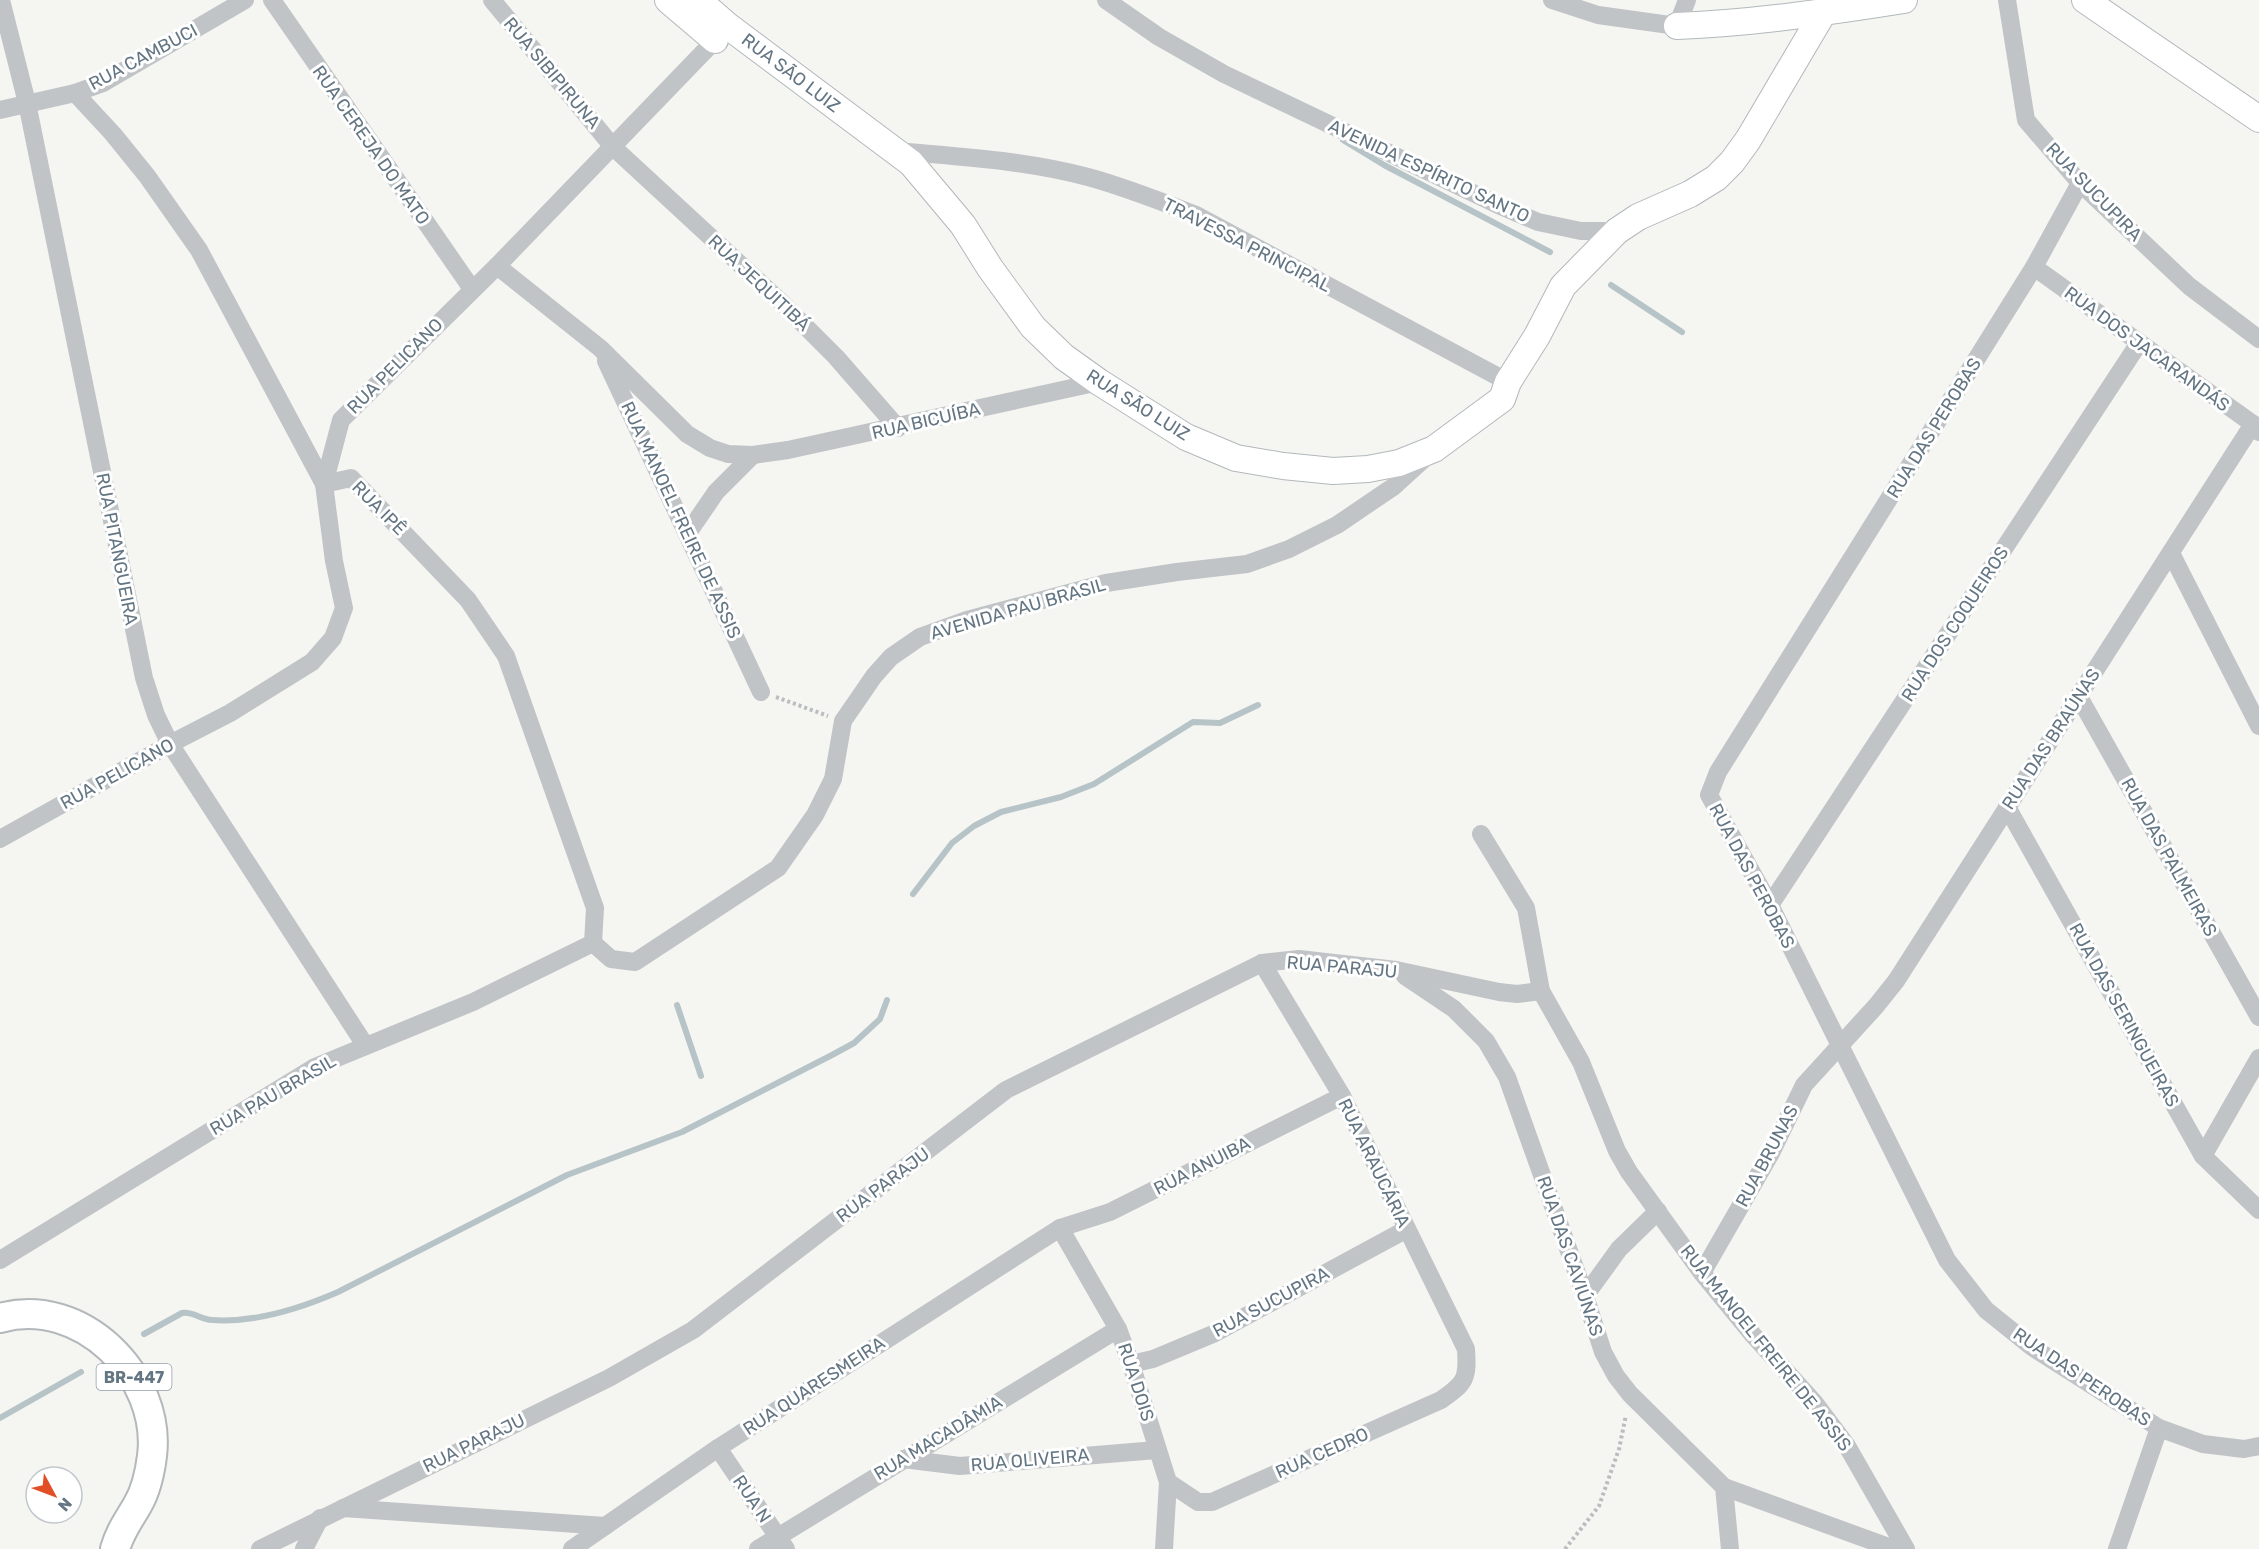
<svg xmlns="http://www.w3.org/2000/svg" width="2259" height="1549" viewBox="0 0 2259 1549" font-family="Rubik,sans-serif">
<rect width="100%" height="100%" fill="#f5f5f2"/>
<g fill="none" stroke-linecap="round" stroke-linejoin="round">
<g stroke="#b6c3c7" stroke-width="6">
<polyline points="1343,140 1384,165 1550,252"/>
<polyline points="1611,285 1682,332"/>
<polyline points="913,894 952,843 974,826 1001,812 1061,797 1094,784 1193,722 1220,723 1258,705"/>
<polyline points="677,1005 701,1076"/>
<path d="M 144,1334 L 182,1313 C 193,1311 201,1320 212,1320 C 255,1323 299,1309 338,1292 L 567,1175 L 682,1132 L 832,1055 L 854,1043 L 880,1019 L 887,1000"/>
<polyline points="0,1418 81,1372"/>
</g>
<g stroke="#b2b8bc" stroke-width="28">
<g id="secondary">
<polyline points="668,0 715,40"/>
<polyline points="698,0 728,26 911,163 963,225 990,268 1033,327 1064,357 1099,382 1186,437 1236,458 1283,466 1333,471 1368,469 1399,463 1434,449 1502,399 1508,382 1537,336 1563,286 1617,231 1638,217 1690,194 1716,178 1732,162 1748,140 1823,13"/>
<polyline points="2085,0 2259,119"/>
<path d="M 1677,26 C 1753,23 1828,12 1904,0"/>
</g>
</g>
<g stroke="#b3b8bb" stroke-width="32">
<path id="primary" d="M 0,1318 C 81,1295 162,1376 152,1456 C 150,1472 146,1490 138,1504 C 129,1520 120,1531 115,1549"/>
</g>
<g stroke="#babdbf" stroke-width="4" stroke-dasharray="3 3" stroke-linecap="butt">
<polyline points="776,697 828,716"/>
<polyline points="1565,1549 1599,1506 1619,1449 1626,1415"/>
</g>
<g stroke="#c0c4c7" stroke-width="18">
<polyline points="1,0 27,103 144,678 156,715 170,744 365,1045"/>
<polyline points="272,0 472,289"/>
<polyline points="492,0 613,147 782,303 836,357 898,428"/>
<polyline points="1106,0 1159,37 1224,74 1496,204 1538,222 1581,231 1617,231"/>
<polyline points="1552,0 1598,15 1677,26 1687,0"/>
<polyline points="2007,0 2026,120 2080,183 2189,286 2259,339"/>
<polyline points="75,93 113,134 147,176 199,250 324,484"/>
<polyline points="0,110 75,93 103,83 245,0"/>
<path d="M 896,151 C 960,157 1025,160 1088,177 C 1125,187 1160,201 1196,215 L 1508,382"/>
<polyline points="2080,183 2034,267 1718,772 1709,795 1770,905 1947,1260 1986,1310 2032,1347 2159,1428 2203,1444 2244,1449 2259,1446"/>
<polyline points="497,266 600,348 687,434 710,448 728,454 753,455 788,450 1099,382"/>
<polyline points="2034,267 2253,424 2259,432"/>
<polyline points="606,361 761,692"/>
<polyline points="324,484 351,478 468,600 506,656 595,908 593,943"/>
<polyline points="688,533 716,492 753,455"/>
<polyline points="2171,553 2259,726"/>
<polyline points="2079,697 2259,1017"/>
<polyline points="2007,807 2203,1156 2259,1210"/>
<polyline points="1481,834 1526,908 1541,991 1581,1062 1617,1151 1629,1172 1702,1273 1753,1335 1814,1402 1847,1446 1906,1549"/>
<polyline points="0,839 170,744 230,713 312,662 333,638 344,608 334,561 324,484 341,420 497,266 723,32"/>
<polyline points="1770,905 2139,343"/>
<polyline points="593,943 611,959 635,962 778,868 815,815 833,779 843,721 874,676 891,657 920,637 967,620 1106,583 1177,572 1247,564 1289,549 1337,525 1393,487 1426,457"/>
<polyline points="1405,976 1454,1009 1486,1041 1507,1077 1585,1296 1603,1352 1616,1376 1630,1394 1724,1487 1730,1549"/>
<polyline points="2203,1156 2259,1058"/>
<polyline points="1060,1228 1118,1329 1131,1364 1168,1482 1164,1549"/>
<polyline points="0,1260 315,1067 473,1002 593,943"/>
<polyline points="1702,1273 1771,1153 1804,1085 1876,1006 1896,981 2253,424"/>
<polyline points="1585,1296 1619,1249 1658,1211"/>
<polyline points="1131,1364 1153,1359 1213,1334 1407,1229"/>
<polyline points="718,1448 786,1549"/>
<polyline points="903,1459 960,1466 1157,1450"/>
<path d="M 1168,1482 L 1198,1502 L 1212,1502 L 1441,1400 C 1466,1383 1468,1378 1466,1349 L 1342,1096 L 1262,963"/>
<polyline points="1724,1487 1894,1549"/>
<polyline points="343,1508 605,1526"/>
<polyline points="260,1549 609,1378 693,1330 1006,1090 1262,963 1299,959 1396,970 1499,992 1517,994 1541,991"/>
<polyline points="304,1549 320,1518"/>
<polyline points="572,1549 718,1448 1060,1228 1110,1212 1342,1096"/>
<polyline points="758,1549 1118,1329"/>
<polyline points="2117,1549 2159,1428"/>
</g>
<use href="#secondary" stroke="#fff" stroke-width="26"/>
<use href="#primary" stroke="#fff" stroke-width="28"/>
</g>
<g text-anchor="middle" stroke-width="6" stroke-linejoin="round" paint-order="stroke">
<rect fill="#fff" stroke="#929fa8" stroke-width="1.5" x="96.5" y="1364" width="75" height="26" rx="4.5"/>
<g font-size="16" font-weight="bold" fill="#647683">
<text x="134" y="1383">BR-447</text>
</g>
<g font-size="18" fill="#647683" stroke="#fff">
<text transform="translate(143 57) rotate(-28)" y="6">RUA CAMBUCI</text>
<text transform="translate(552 73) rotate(50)" y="6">RUA SIBIPIRUNA</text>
<text transform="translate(791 73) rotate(37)" y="6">RUA SÃO LUIZ</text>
<text transform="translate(371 145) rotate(55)" y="6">RUA CEREJA DO MATO</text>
<text transform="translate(1429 171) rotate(25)" y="6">AVENIDA ESPÍRITO SANTO</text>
<text transform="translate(2094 192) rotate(46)" y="6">RUA SUCUPIRA</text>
<text transform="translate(1247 245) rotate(27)" y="6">TRAVESSA PRINCIPAL</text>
<text transform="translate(759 283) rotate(43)" y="6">RUA JEQUITIBÁ</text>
<text transform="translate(2147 349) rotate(36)" y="6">RUA DOS JACARANDÁS</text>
<text transform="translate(395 366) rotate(-45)" y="6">RUA PELICANO</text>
<text transform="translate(1138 405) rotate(32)" y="6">RUA SÃO LUIZ</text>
<text transform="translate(926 421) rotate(-13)" y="6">RUA BICUÍBA</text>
<text transform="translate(1934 428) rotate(-58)" y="6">RUA DAS PEROBAS</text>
<text transform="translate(379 508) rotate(45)" y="6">RUA IPÊ</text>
<text transform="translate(681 520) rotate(65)" y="6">RUA MANOEL FREIRE DE ASSIS</text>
<text transform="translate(117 549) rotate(79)" y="6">RUA PITANGUEIRA</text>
<text transform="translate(1018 609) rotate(-16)" y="6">AVENIDA PAU BRASIL</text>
<text transform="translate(1955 624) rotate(-57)" y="6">RUA DOS COQUEIROS</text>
<text transform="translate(2051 739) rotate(-57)" y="6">RUA DAS BRAÚNAS</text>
<text transform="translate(117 774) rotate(-29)" y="6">RUA PELICANO</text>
<text transform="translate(2169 857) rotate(61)" y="6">RUA DAS PALMEIRAS</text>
<text transform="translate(1752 876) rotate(62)" y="6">RUA DAS PEROBAS</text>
<text transform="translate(1342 967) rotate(5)" y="6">RUA PARAJU</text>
<text transform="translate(2124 1015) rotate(61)" y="6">RUA DAS SERINGUEIRAS</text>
<text transform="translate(273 1095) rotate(-30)" y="6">RUA PAU BRASIL</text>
<text transform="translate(1767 1156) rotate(-62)" y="6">RUA BRUNAS</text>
<text transform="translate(1374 1163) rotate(64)" y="6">RUA ARAUCÁRIA</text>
<text transform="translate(1202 1166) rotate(-27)" y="6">RUA ANUIBA</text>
<text transform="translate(883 1185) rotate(-37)" y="6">RUA PARAJU</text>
<text transform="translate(1570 1256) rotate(71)" y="6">RUA DAS CAVIÚNAS</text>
<text transform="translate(1271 1302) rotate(-28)" y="6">RUA SUCUPIRA</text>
<text transform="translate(1766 1348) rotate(51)" y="6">RUA MANOEL FREIRE DE ASSIS</text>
<text transform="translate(2082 1377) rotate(34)" y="6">RUA DAS PEROBAS</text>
<text transform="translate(1136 1382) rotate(72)" y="6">RUA DOIS</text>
<text transform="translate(814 1386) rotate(-33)" y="6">RUA QUARESMEIRA</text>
<text transform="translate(938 1438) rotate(-31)" y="6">RUA MACADÂMIA</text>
<text transform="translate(474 1443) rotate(-26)" y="6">RUA PARAJU</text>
<text transform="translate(1322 1453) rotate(-24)" y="6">RUA CEDRO</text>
<text transform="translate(1030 1460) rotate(-5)" y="6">RUA OLIVEIRA</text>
<text transform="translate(752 1499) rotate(56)" y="6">RUA N</text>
</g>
</g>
<g transform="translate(54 1495) rotate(131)"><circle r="28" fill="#ffffff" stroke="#c1c8cd" stroke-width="1.5"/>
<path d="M0-4.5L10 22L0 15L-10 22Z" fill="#e24e25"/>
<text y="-9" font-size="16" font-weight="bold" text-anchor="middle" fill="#647683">N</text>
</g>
</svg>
